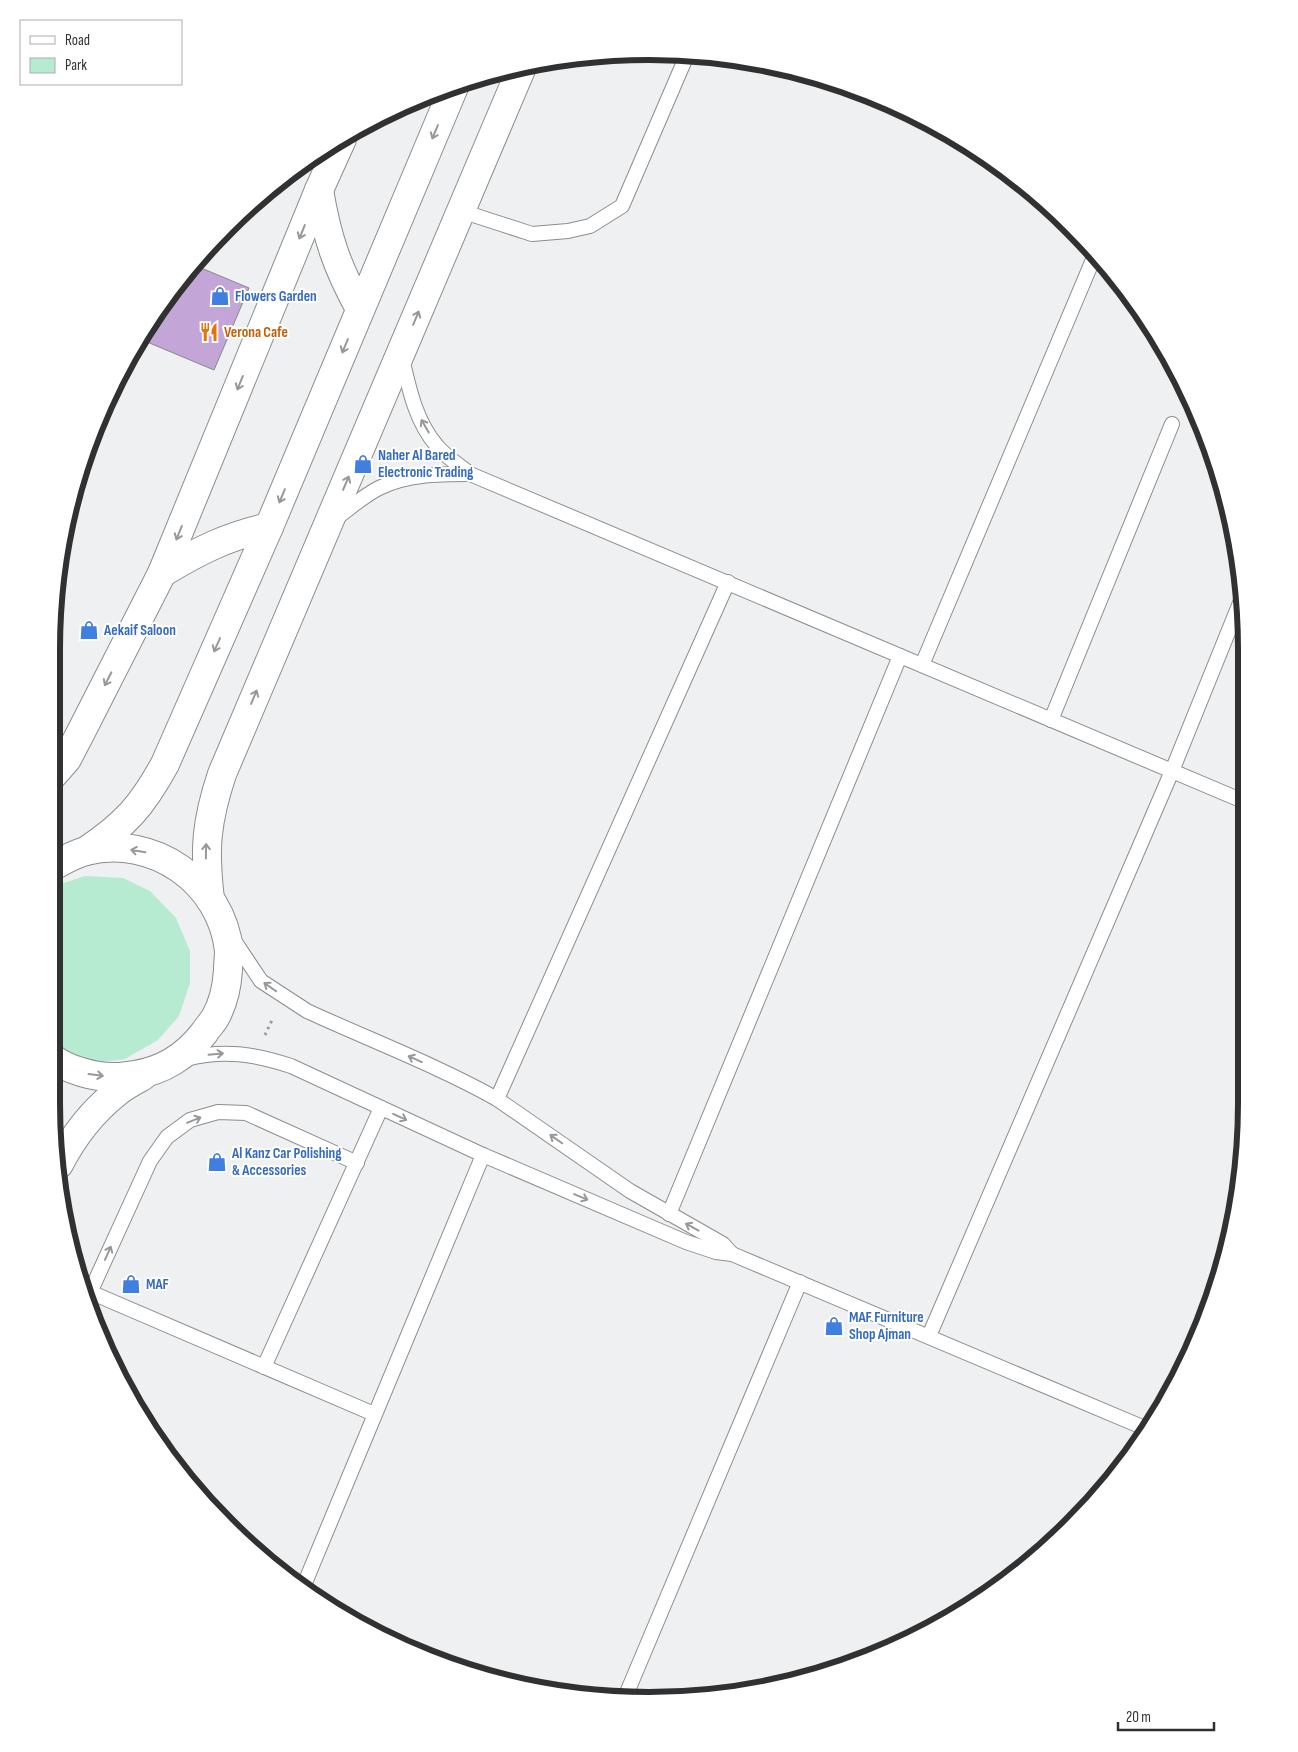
<svg xmlns="http://www.w3.org/2000/svg" width="1298" height="1752" viewBox="0 0 1298 1752" font-family="'Sofia Sans Condensed',sans-serif">
<rect width="100%" height="100%" fill="#eff0f2"/>
<polygon fill="#b7ebd1" points="85,876 123,878 150,891 176,918 190,951 190,983 179,1016 158,1040 125,1059 95,1063 51,1049 52,888 55,886"/>
<polygon fill="#c4a5d7" stroke="#898889" points="194,265 249,288 214,370 140,339 152,317"/>
<g fill="none" stroke-linecap="round" stroke-linejoin="round">
<g stroke="#8c8d8e" stroke-width="16">
<g id="lane">
<polyline points="461,211 532,234 568,231 590,226 622,206 687,55"/>
<path d="M 402,358 C 409,389 416,422 437,446 C 446,457 459,465 470,474 L 1243,801"/>
<path d="M 335,519 C 349,509 363,496 379,488 C 407,474 439,474 470,474"/>
<polyline points="922,665 1095,255"/>
<polyline points="1051,720 1172,424"/>
<path d="M 233,939 L 261,981 L 307,1011 C 370,1040 436,1065 497,1099 L 630,1191 L 723,1244 L 732,1254"/>
<path d="M 186,1059 C 223,1049 255,1054 291,1066 L 483,1155 L 686,1242 L 716,1252 L 732,1254 L 1147,1429"/>
<polyline points="497,1099 728,582"/>
<polyline points="669,1214 900,656"/>
<polyline points="90,1292 374,1414"/>
<polyline points="88,1297 150,1161 167,1137 190,1120 218,1112 246,1113 357,1163"/>
<polyline points="929,1336 1172,771 1242,598"/>
<polyline points="264,1367 381,1108"/>
<polyline points="304,1585 483,1155"/>
<polyline points="626,1695 800,1282"/>
</g>
</g>
<g stroke="#8c8d8e" stroke-width="30">
<polyline id="street" points="52,776 67,759 81,732 162,573 319,190 342,139"/>
</g>
<g stroke="#8c8d8e" stroke-width="30">
<g id="secondary">
<path d="M 319,190 C 327,238 337,267 360,309"/>
<path d="M 162,573 C 200,550 226,537 269,527"/>
<path d="M 86,851 C 126,824 142,806 165,764 L 269,527 L 454,87"/>
<path d="M 210,899 C 204,850 206,822 222,774 L 522,67"/>
<path d="M 51,1057 C 66,1070 97,1078 116,1077 C 122,1077 128,1076 134,1075 C 163,1071 187,1055 204,1033 C 207,1028 212,1023 215,1018 C 223,1004 227,986 228,970 C 228,964 229,957 229,951 C 222,882 153,834 86,851 C 74,854 62,861 52,867"/>
<path d="M 59,1164 C 73,1137 92,1112 116,1093 C 124,1086 134,1081 143,1076"/>
</g>
</g>
<polyline stroke="#9c9d9e" stroke-width="3" stroke-dasharray="2.5 4" stroke-linecap="butt" points="265,1035 273,1018"/>
<use href="#lane" stroke="#fff" stroke-width="14"/>
<use href="#street" stroke="#fff" stroke-width="28"/>
<use href="#secondary" stroke="#fff" stroke-width="28"/>
</g>
<defs><path id="oneway-shaft" d="M-6 0H5M1.5-3L5.5 0L1.5 3" fill="none" stroke-width="1.6" stroke-linecap="round" stroke-linejoin="round" transform="scale(1.25)"/></defs>
<g stroke="#989898">
<use href="#oneway-shaft" transform="translate(435 132) rotate(113)"/>
<use href="#oneway-shaft" transform="translate(302 232) rotate(112)"/>
<use href="#oneway-shaft" transform="translate(416 318) rotate(-67)"/>
<use href="#oneway-shaft" transform="translate(345 346) rotate(113)"/>
<use href="#oneway-shaft" transform="translate(240 383) rotate(112)"/>
<use href="#oneway-shaft" transform="translate(425 426) rotate(-120)"/>
<use href="#oneway-shaft" transform="translate(346 483) rotate(-67)"/>
<use href="#oneway-shaft" transform="translate(282 496) rotate(113)"/>
<use href="#oneway-shaft" transform="translate(179 533) rotate(112)"/>
<use href="#oneway-shaft" transform="translate(217 645) rotate(114)"/>
<use href="#oneway-shaft" transform="translate(108 679) rotate(117)"/>
<use href="#oneway-shaft" transform="translate(254 697) rotate(-67)"/>
<use href="#oneway-shaft" transform="translate(138 851) rotate(-170)"/>
<use href="#oneway-shaft" transform="translate(206 851) rotate(-89)"/>
<use href="#oneway-shaft" transform="translate(270 987) rotate(-145)"/>
<use href="#oneway-shaft" transform="translate(216 1054) rotate(-5)"/>
<use href="#oneway-shaft" transform="translate(415 1059) rotate(-156)"/>
<use href="#oneway-shaft" transform="translate(96 1075) rotate(7)"/>
<use href="#oneway-shaft" transform="translate(400 1117) rotate(25)"/>
<use href="#oneway-shaft" transform="translate(194 1120) rotate(-22)"/>
<use href="#oneway-shaft" transform="translate(556 1139) rotate(-145)"/>
<use href="#oneway-shaft" transform="translate(581 1197) rotate(23)"/>
<use href="#oneway-shaft" transform="translate(692 1227) rotate(-151)"/>
<use href="#oneway-shaft" transform="translate(108 1253) rotate(-66)"/>
</g>
<defs>
<g id="shop-bare" transform="scale(1.5)"><path d="M-5-2.5h2.3a2.7 3.5 0 0 1 5.4 0H5L5.5 6h-11ZM-1.5-2.5h3a1.5 2.3 0 0 0-3 0Z" fill="#3f7fe0" stroke="#fff" stroke-width="2.5" paint-order="stroke"/></g>
<g id="restaurant-bare" transform="scale(1.5)"><path d="M-5-6h1v4h1v-4h1v4h1v-4h1v5L-1.5 .5V6h-2V.5L-5-1ZM5-6V6H3V1.5H1.5Q1.5-4 5-6Z" fill="#e8710a" stroke="#fff" stroke-width="2.5" paint-order="stroke"/></g>
</defs>
<g fill-rule="evenodd">
<use href="#shop-bare" x="220" y="296"/>
<use href="#restaurant-bare" x="209" y="332"/>
<use href="#shop-bare" x="363" y="464"/>
<use href="#shop-bare" x="89" y="630"/>
<use href="#shop-bare" x="217" y="1162"/>
<use href="#shop-bare" x="131" y="1284"/>
<use href="#shop-bare" x="834" y="1326"/>
</g>
<g text-anchor="middle" stroke-width="4" stroke-linejoin="round" paint-order="stroke">
<g font-size="15" font-weight="bold" fill="#366cbe" stroke="#fff" text-anchor="start">
<text x="235" y="301">Flowers Garden</text>
<text x="378" y="460">Naher Al Bared<tspan x="378" dy="17">Electronic Trading</tspan></text>
<text x="104" y="635">Aekaif Saloon</text>
<text x="232" y="1158">Al Kanz Car Polishing<tspan x="232" dy="17">&amp; Accessories</tspan></text>
<text x="146" y="1289">MAF</text>
<text x="849" y="1322">MAF Furniture<tspan x="849" dy="17">Shop Ajman</tspan></text>
</g>
<g font-size="15" font-weight="bold" fill="#c56008" stroke="#fff" text-anchor="start">
<text x="224" y="337">Verona Cafe</text>
</g>
</g>
<path d="M0 0H1298V1752H0ZM649 60H649A589 589 0 0 1 1238 649V1103A589 589 0 0 1 649 1692H649A589 589 0 0 1 60 1103V649A589 589 0 0 1 649 60Z" fill="#fff" fill-rule="evenodd"/>
<path fill="none" stroke="#313132" stroke-width="6" d="M649 60H649A589 589 0 0 1 1238 649V1103A589 589 0 0 1 649 1692H649A589 589 0 0 1 60 1103V649A589 589 0 0 1 649 60Z"/>
<rect x="20" y="20" width="162" height="65" fill="#ffffff" stroke="#adadad"/>
<rect x="30" y="36" width="25" height="8" fill="#ffffff" stroke="#adadad"/>
<text x="65" y="45" font-size="15" fill="#313132">Road</text>
<rect x="30" y="58" width="25" height="15" fill="#b7ebd1" stroke="#adadad"/>
<text x="65" y="70" font-size="15" fill="#313132">Park</text>
<path d="M1118 1722v8h96v-8" fill="none" stroke="#313132" stroke-width="2.5"/>
<text x="1126" y="1722" font-size="15" fill="#313132" stroke="#ffffff" stroke-width="4" paint-order="stroke">20 m</text>
</svg>
